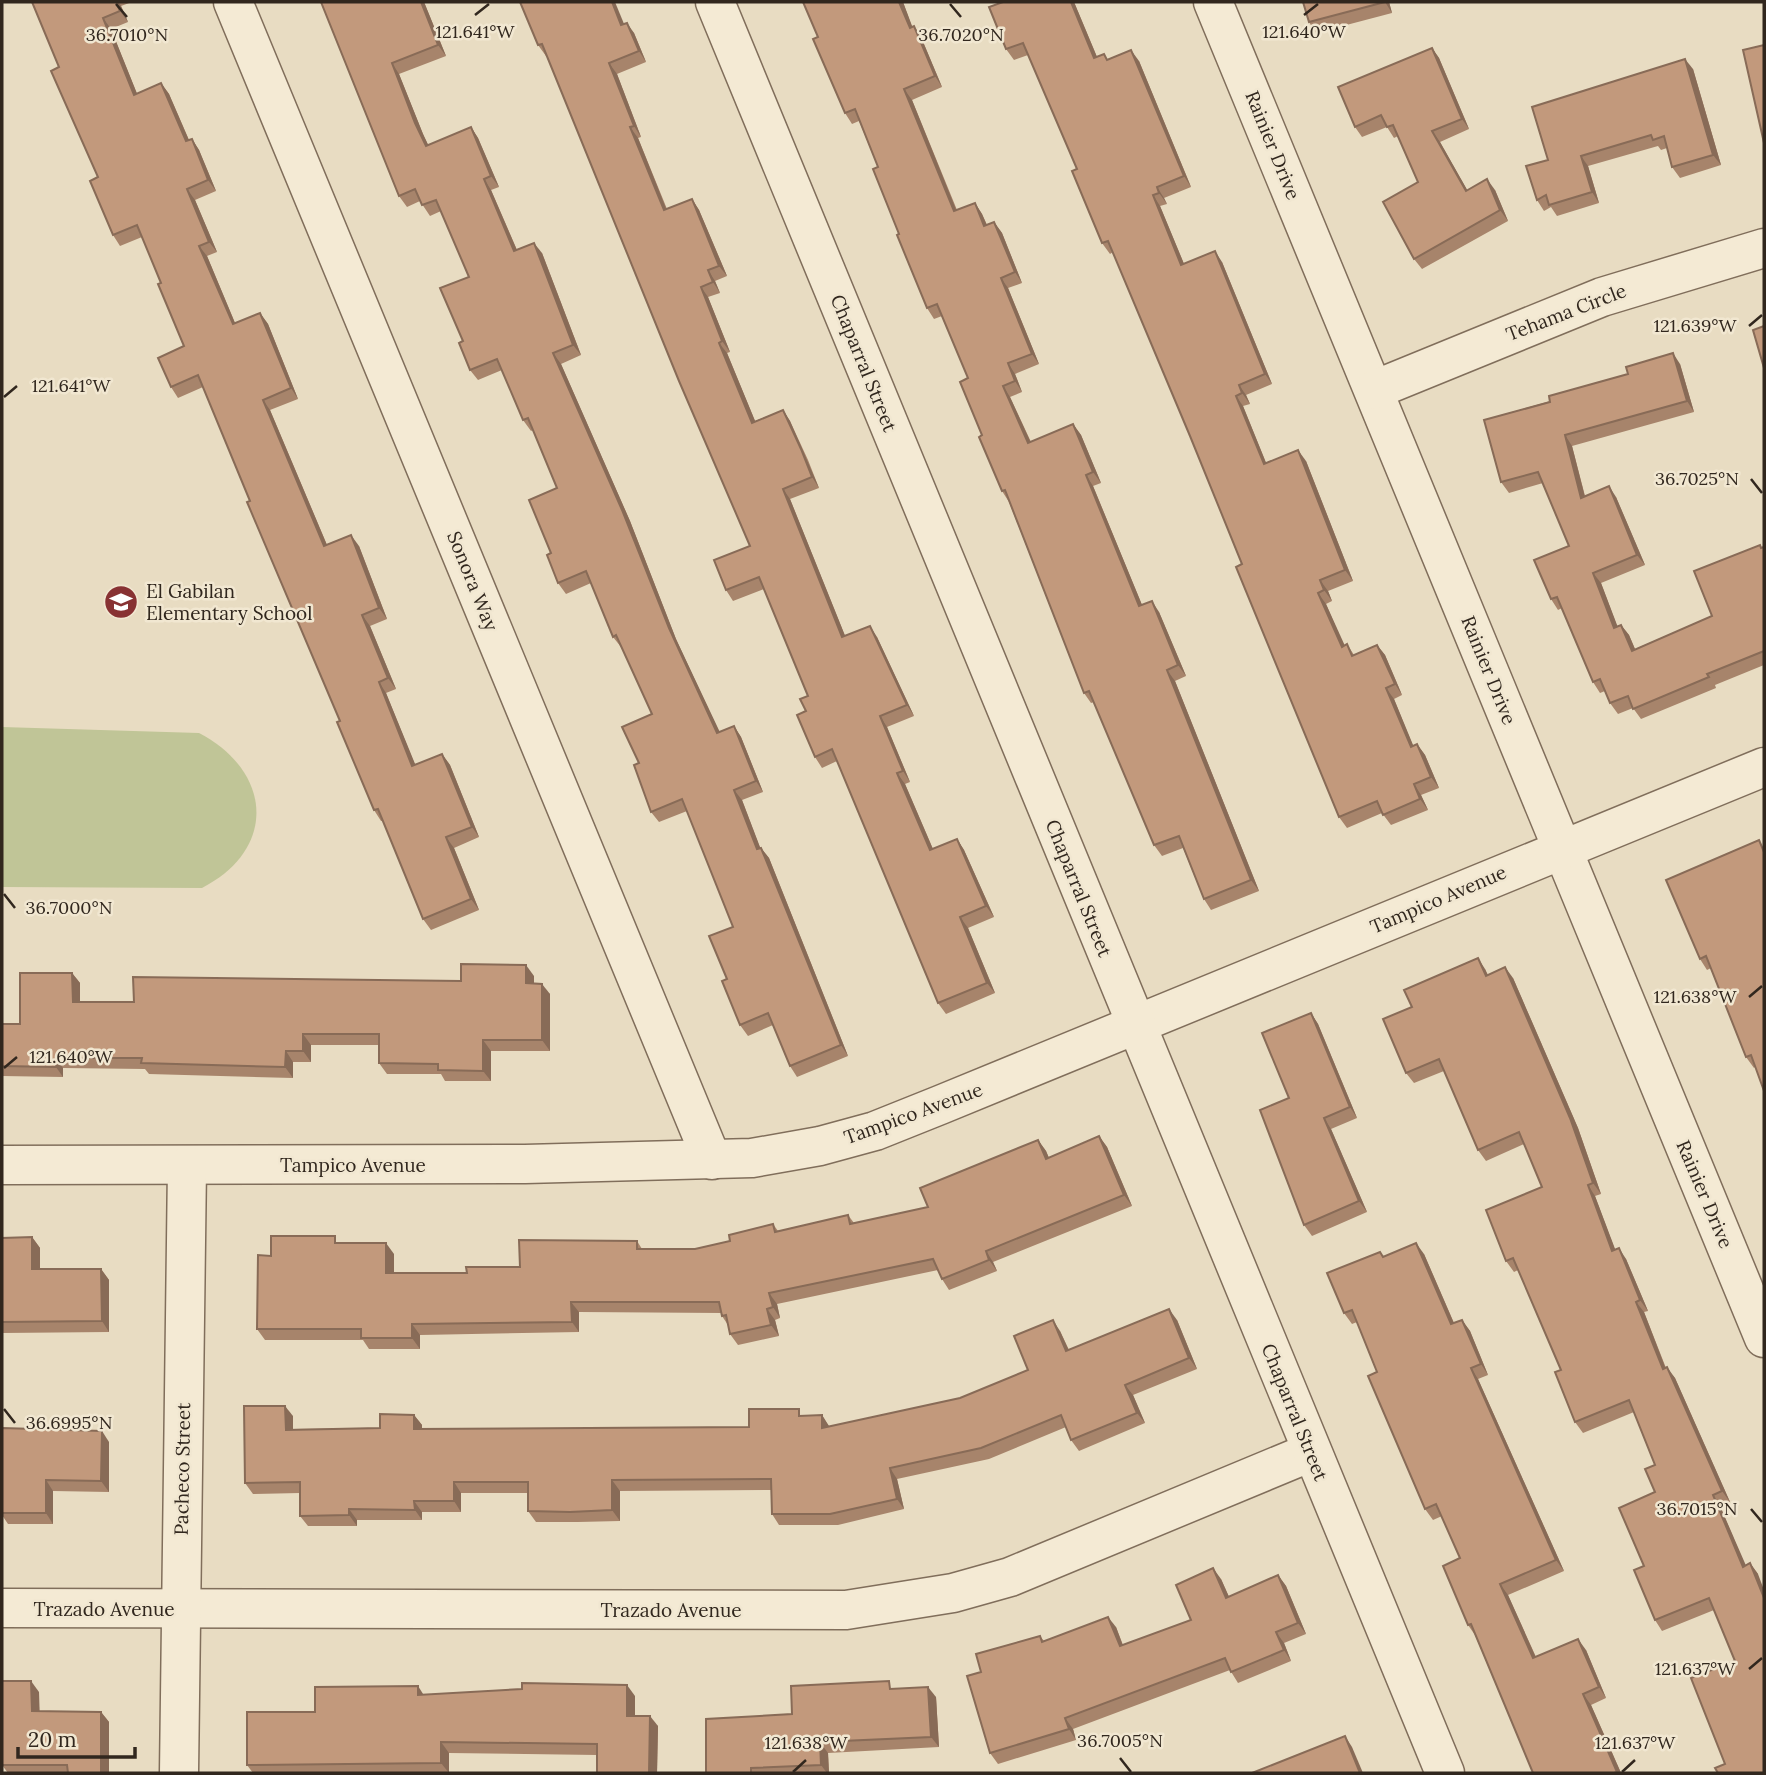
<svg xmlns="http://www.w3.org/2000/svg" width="1766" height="1775" viewBox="0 0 1766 1775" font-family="Lora,serif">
<rect width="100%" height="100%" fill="#e8dcc2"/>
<path fill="#c0c597" d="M 2,727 L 199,733 C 272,771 278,849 202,888 L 2,887 Z"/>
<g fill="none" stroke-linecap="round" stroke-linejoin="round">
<g stroke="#806e5b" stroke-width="41">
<g id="minor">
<polyline points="233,2 712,1160"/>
<polyline points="1213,2 1764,1338"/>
<polyline points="1374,390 1602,297 1764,248"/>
<polyline points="2,1165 525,1164 752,1158 820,1146 875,1131 940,1105 1764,767"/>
<polyline points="2,1608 846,1610 953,1593 1010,1577 1311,1452"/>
<polyline points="179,1773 187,1166"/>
</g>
</g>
<g stroke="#806e5b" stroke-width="41">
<polyline id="tertiary" points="715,2 1445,1773"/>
</g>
<use href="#minor" stroke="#f4ead4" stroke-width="38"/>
<use href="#tertiary" stroke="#f4ead4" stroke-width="38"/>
</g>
<g fill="#a7846b">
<polygon points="32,2 132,2 121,6 128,22 111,29 137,94 161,83 169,94 189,140 192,139 199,150 216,191 195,200 217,252 207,256 235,323 260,313 268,324 298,399 270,410 327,545 359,546 387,619 370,626 396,689 386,693 415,765 442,754 450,765 479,837 454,848 479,910 431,930 423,919 383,821 381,821 374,810 340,721 203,387 178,398 171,387 184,346 161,283 142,237 120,246 113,235 98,177 59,67"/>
<polygon points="321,2 424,2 446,56 399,74 423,134 428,145 471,127 478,138 499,187 491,190 517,250 542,253 581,355 561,364 630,521 676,639 719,732 734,726 741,737 763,792 742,800 760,848 761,848 769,858 848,1056 797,1077 790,1066 773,1025 748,1036 740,1025 727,979 733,927 687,811 659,822 651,812 639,763 652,714 622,647 621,647 613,637 591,583 566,594 558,583 551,553 557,488 533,430 531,431 523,420 502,370 478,380 470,370 463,341 469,277 441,211 430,216 420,201 407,207 399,196"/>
<polygon points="520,2 624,24 634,33 646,62 617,74 641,137 638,138 667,209 692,199 699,210 727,276 715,281 720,293 708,297 730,352 727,353 755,421 783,410 790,421 808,460 819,488 790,499 845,636 877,637 914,716 887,727 910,782 905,784 933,849 957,839 964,850 994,917 968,928 995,993 946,1014 938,1003 837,761 822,768 815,757 806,711 808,696 764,589 733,601 726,590 750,546 547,55 546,56 538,45"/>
<polygon points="803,2 903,2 912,27 914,26 921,37 942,87 912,100 957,210 975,203 982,214 987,225 994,222 1002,233 1022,283 1008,288 1039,364 1015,374 1022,392 1010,397 1031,442 1073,424 1081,435 1101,483 1093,486 1142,605 1159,612 1186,676 1175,681 1259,891 1211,910 1204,899 1183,848 1162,856 1154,845 1094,702 1091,703 1084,693 1009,502 1002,491 982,435 968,378 942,316 934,319 927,308 899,234 878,167 859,121 852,124 845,113 818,37"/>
<polygon points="1003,2 1074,2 1097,57 1108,60 1139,61 1191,187 1164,198 1167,204 1160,206 1184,264 1222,262 1272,384 1246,395 1250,404 1243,406 1266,463 1306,461 1353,581 1328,591 1332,601 1326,604 1344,646 1347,644 1354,655 1377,645 1385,655 1402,695 1394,699 1413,746 1417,744 1425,755 1439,788 1421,795 1428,810 1391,825 1382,813 1347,828 1339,817 1242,564 1190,436 1113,252 1110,254 1102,243 1077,169 1028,55 1014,60 1006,49"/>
<polygon points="1303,2 1389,2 1392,13 1316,33 1309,22"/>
<polygon points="1432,48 1439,58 1469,129 1440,142 1467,190 1495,190 1508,221 1422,269 1414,259 1418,182 1398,136 1394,138 1387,127 1362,137 1355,127"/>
<polygon points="1693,69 1721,165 1680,178 1672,167 1667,148 1661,150 1658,146 1588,166 1599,203 1557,216 1551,207 1544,211 1537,200 1548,160"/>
<polygon points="1680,364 1694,412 1572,446 1585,496 1616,497 1645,565 1601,583 1617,626 1621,625 1629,635 1635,649 1712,616 1760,545 1762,548 1764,547 1764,665 1715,685 1716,688 1641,719 1633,708 1618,714 1610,703 1605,691 1600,693 1593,682 1562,608 1558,610 1551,599 1569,546 1543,483 1509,493 1501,482 1484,420"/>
<polygon points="1759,840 1755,1067 1754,1068 1746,1057 1711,968 1707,970 1700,959"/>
<polygon points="1485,969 1488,975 1513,978 1578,1128 1601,1194 1595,1196 1615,1250 1626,1259 1648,1311 1644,1312 1666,1368 1675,1378 1730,1502 1720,1506 1745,1565 1750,1563 1758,1574 1725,1764 1735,1661 1714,1610 1662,1631 1655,1620 1644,1566 1655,1492 1655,1465 1634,1412 1583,1433 1575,1422 1561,1370 1518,1270 1514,1272 1506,1261 1542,1187 1524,1144 1486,1161 1478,1150 1444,1071 1414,1083 1406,1073 1412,1007"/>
<polygon points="72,973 80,983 80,1002 134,1002 534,976 534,983 550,994 550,1051 491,1051 491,1081 445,1081 441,1074 387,1074 379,1063 379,1045 311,1045 311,1062 293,1062 293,1078 149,1074 145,1069 63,1068 63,1077 2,1076 2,1024 20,1024"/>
<polygon points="1311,1013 1318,1024 1357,1118 1331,1129 1367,1212 1312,1236 1304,1225 1289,1098"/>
<polygon points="1099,1136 1107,1147 1132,1206 993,1262 997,1271 949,1290 942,1279 938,1270 777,1304 780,1318 775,1320 779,1336 738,1345 730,1334 728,1325 722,1316 722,1313 579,1312 579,1332 420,1335 420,1349 369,1349 363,1340 265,1340 257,1329 271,1256 340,1243 394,1254 394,1273 467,1273 520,1267 637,1241 642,1249 695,1249 730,1241 773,1224 778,1231 848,1215 854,1223 928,1207 1038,1140 1046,1151 1049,1158"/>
<polygon points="32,1237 40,1248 40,1269 101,1269 109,1280 109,1332 2,1333 2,1238"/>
<polygon points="1380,1252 1384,1257 1424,1254 1454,1323 1462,1320 1470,1331 1488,1375 1478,1379 1564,1571 1508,1595 1536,1657 1586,1650 1606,1698 1591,1705 1621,1773 1533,1773 1475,1635 1468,1625 1460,1558 1442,1516 1433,1520 1425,1509 1377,1372 1357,1322 1352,1324 1344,1313"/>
<polygon points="1177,1320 1197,1369 1133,1395 1145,1423 1079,1451 1071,1440 1066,1427 989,1459 897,1479 904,1509 838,1525 779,1525 772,1514 771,1490 620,1491 620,1521 578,1522 536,1522 528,1511 528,1493 461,1493 461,1512 422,1512 422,1520 357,1520 357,1526 308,1526 300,1516 300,1493 253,1494 245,1483 293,1416 293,1429 380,1428 414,1415 422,1425 422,1429 749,1427 804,1415 822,1415 829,1427 960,1398 1028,1370 1060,1331 1069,1350"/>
<polygon points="2,1428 109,1442 109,1492 53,1491 53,1524 8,1524 2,1515"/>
<polygon points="1278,1575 1286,1586 1306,1634 1284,1643 1291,1661 1238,1683 1230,1670 1073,1729 1076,1740 998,1764 990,1753 981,1672 1040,1636 1044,1641 1116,1627 1123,1645 1191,1620 1221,1579 1229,1597"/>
<polygon points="895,1689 936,1697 939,1747 828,1753 829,1773 706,1773 792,1714"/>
<polygon points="39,1692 39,1712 101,1712 109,1722 109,1773 8,1773 2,1765"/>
<polygon points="423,1694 635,1696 635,1716 658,1726 657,1773 597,1773 597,1755 449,1753 449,1773 253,1773 247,1765 315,1712"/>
</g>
<g fill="#886b57">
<polygon points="116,2 118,2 121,6 128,22 120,11"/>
<polygon points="421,2 424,2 446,56 438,45"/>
<polygon points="612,2 615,2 629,36 621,25"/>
<polygon points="899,2 903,2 917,39 910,28"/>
<polygon points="1071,2 1074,2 1102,69 1094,58"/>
<polygon points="1385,2 1389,2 1392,13"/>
<polygon points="103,18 111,29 142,106 134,95"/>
<polygon points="627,23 634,33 646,62 639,51"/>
<polygon points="914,26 921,37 942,87 935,76"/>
<polygon points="1432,48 1439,58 1469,129 1462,119"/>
<polygon points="1131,50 1139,61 1191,187 1184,176"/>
<polygon points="1685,59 1693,69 1721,165 1713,155"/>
<polygon points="392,63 399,74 423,134 434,157 426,146 415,123"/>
<polygon points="609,63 617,74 641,137 634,126"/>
<polygon points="161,83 169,94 194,152 186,141"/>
<polygon points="904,89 912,100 961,222 954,211"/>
<polygon points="471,127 478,138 499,187 491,176"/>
<polygon points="630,127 638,138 671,221 664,210"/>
<polygon points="1432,131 1440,142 1474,202 1466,191"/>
<polygon points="192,139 199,150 216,191 208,180"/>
<polygon points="1581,156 1588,166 1599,203 1592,192"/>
<polygon points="484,179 491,190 522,262 514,251"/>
<polygon points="1487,179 1495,190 1508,221 1500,210"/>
<polygon points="1157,187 1164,198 1167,204 1159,193"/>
<polygon points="187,189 195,200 217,252 209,242"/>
<polygon points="1153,195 1160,206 1189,276 1181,265"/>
<polygon points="692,199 699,210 727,276 719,266"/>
<polygon points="975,203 982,214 992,237 984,226"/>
<polygon points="994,222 1002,233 1022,283 1015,272"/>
<polygon points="534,243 542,253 581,355 573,345"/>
<polygon points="199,246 207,256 240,335 233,324"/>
<polygon points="1215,251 1222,262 1272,384 1265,374"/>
<polygon points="708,270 715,281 720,293 713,282"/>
<polygon points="1001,278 1008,288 1039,364 1032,354"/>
<polygon points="701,287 708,297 730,352 722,341"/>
<polygon points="260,313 268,324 298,399 291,388"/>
<polygon points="719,343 727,353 760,433 752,423"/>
<polygon points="553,353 561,364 630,521 676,639 725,743 717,733 669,628"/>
<polygon points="1673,353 1680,364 1694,412 1687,401"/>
<polygon points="1008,363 1015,374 1022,392 1015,381"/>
<polygon points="1239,385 1246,395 1250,404 1242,393"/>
<polygon points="1003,386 1010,397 1036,454 1028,443"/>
<polygon points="1236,396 1243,406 1271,475 1264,464"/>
<polygon points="263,400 270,410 332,557 324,546"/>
<polygon points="783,410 790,421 819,488 812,477"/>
<polygon points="1073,424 1081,435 1101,483 1093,472"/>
<polygon points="1565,435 1572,446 1588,509 1581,498"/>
<polygon points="1298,450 1306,461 1353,581 1345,570"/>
<polygon points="1086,475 1093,486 1147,617 1139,606"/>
<polygon points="1609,486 1616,497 1645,565 1637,555"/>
<polygon points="783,489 790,499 850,648 842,637"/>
<polygon points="351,535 359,546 387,619 379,608"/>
<polygon points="1593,573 1601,583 1622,638 1614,628"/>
<polygon points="1320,580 1328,591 1332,601 1324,590"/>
<polygon points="1318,593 1326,604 1350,657 1342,647"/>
<polygon points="1152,601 1159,612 1186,676 1178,665"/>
<polygon points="362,615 370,626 396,689 388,678"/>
<polygon points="1621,625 1629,635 1640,661 1632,651"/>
<polygon points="870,626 877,637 914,716 907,705"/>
<polygon points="1377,645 1385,655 1402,695 1395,684"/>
<polygon points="1167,670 1175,681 1259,891 1251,880"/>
<polygon points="379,682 386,693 420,776 412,766"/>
<polygon points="1386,688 1394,699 1418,757 1411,747"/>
<polygon points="880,716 887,727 910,782 903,771"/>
<polygon points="734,726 741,737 763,792 756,781"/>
<polygon points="1417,744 1425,755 1439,788 1431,777"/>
<polygon points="442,754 450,765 479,837 472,827"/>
<polygon points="897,773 905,784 938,861 930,850"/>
<polygon points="1414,784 1421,795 1428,810 1420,799"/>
<polygon points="734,790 742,800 765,860 757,849"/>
<polygon points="446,837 454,848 479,910 471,899"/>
<polygon points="957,839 964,850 994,917 986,906"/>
<polygon points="761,848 769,858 848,1056 841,1045"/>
<polygon points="960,917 968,928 995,993 987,983"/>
<polygon points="1478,958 1485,969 1493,987 1486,976"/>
<polygon points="526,965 534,976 534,994 526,983"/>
<polygon points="1505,967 1513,978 1578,1128 1601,1194 1593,1183"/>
<polygon points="72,973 80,983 80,1012 73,1002"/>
<polygon points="542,984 550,994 550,1051 542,1040"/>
<polygon points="1311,1013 1318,1024 1357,1118 1350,1107"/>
<polygon points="303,1034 311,1045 311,1062 303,1051"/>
<polygon points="483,1040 491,1051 491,1081 483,1071"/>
<polygon points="286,1051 293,1062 293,1078 285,1067"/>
<polygon points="56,1058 63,1068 63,1077 56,1067"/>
<polygon points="1324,1118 1331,1129 1367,1212 1359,1201"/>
<polygon points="1099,1136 1107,1147 1132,1206 1124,1195"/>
<polygon points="1038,1140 1046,1151 1054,1170 1046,1159"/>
<polygon points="1588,1185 1595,1196 1620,1262 1612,1251"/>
<polygon points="32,1237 40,1248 40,1280 32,1269"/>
<polygon points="386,1243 394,1254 394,1284 386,1273"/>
<polygon points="1416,1243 1424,1254 1459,1335 1451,1324"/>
<polygon points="1619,1248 1626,1259 1648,1311 1640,1300"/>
<polygon points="986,1251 993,1262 997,1271 989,1260"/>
<polygon points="101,1269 109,1280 109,1332 102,1321"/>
<polygon points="769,1293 777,1304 780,1318 773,1307"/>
<polygon points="571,1302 579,1312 579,1332 572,1322"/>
<polygon points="1636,1302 1644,1312 1670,1380 1663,1369"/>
<polygon points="767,1309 775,1320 779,1336 771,1325"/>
<polygon points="1169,1309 1177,1320 1197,1369 1189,1358"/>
<polygon points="1053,1320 1060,1331 1074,1362 1066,1351"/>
<polygon points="1462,1320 1470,1331 1488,1375 1481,1364"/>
<polygon points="412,1324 420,1335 420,1349 412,1338"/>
<polygon points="1667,1367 1675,1378 1730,1502 1722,1491"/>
<polygon points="1471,1368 1478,1379 1564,1571 1556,1560"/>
<polygon points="1125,1385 1133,1395 1145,1423 1137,1413"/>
<polygon points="285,1406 293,1416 293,1440 286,1430"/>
<polygon points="414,1415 422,1425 422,1440 414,1429"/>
<polygon points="822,1415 829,1426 829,1439 822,1428"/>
<polygon points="102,1431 109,1442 109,1492 101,1481"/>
<polygon points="890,1468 897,1479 904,1509 897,1499"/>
<polygon points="46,1480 53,1491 53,1524 46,1513"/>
<polygon points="612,1480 620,1491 620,1521 612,1510"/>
<polygon points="454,1482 461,1493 461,1512 454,1501"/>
<polygon points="1713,1495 1720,1506 1751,1577 1743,1567"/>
<polygon points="414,1501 422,1512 422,1520 415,1510"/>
<polygon points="349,1509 357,1520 357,1526 349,1515"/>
<polygon points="1750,1563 1758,1574 1764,1590 1764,1598"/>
<polygon points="1213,1568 1221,1579 1234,1608 1226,1598"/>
<polygon points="1278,1575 1286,1586 1306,1634 1298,1623"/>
<polygon points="1500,1584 1508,1595 1541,1669 1533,1658"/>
<polygon points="1108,1617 1116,1627 1127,1657 1120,1646"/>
<polygon points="1276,1632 1284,1643 1291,1661 1284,1650"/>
<polygon points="1578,1639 1586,1650 1606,1698 1599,1687"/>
<polygon points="31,1681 39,1692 40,1722 32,1711"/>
<polygon points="627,1685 635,1696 635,1726 627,1716"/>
<polygon points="418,1686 425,1697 418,1695"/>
<polygon points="928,1687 936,1697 939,1747 931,1737"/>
<polygon points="1583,1694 1591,1705 1621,1773 1618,1773 1617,1772"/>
<polygon points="101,1712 109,1722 109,1773 101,1773"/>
<polygon points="650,1716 658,1726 657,1773 649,1773"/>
<polygon points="1065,1718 1073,1729 1076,1740 1069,1729"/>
<polygon points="1345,1736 1352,1747 1363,1773 1360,1773"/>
<polygon points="441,1742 449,1753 449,1773 441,1763"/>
<polygon points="820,1742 828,1753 829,1773 827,1773 821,1765"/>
</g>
<g fill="#c2997c" stroke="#886b57" stroke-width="2">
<polygon points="32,2 116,2 120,11 103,18 134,95 161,83 186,141 192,139 208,180 187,189 209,242 199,246 233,324 260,313 291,388 263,400 324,546 351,535 379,608 362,615 388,678 379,682 412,766 442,754 472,827 446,837 471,899 423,919 378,809 374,810 337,722 340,721 247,502 250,501 198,375 171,387 158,358 184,346 158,284 161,283 137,225 113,235 90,181 98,177 51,71 59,67"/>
<polygon points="321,2 421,2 438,45 392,63 415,123 426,146 471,127 491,176 484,179 514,251 534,243 573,345 553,353 622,510 669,628 717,733 734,726 756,781 734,790 757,849 761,848 841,1045 790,1066 768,1013 740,1025 722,981 727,979 709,936 733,927 682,799 651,812 634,765 639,763 622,727 652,714 616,635 613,637 586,571 558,583 547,555 551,553 529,500 557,488 528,418 523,420 497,359 470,370 459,343 463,341 440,288 469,277 436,200 422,205 415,189 399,196"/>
<polygon points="520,2 612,2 621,25 627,23 639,51 609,63 634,126 630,127 664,210 692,199 719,266 708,270 713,282 701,287 722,341 719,343 752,423 783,410 801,449 812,477 783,489 842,637 870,626 907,705 880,716 903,771 897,773 930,850 957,839 986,906 960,917 987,983 938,1003 832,749 815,757 797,715 806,711 800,699 808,696 759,577 726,590 714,560 750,546 679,381 542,44 538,45"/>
<polygon points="803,2 899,2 910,28 914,26 935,76 904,89 954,211 975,203 984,226 994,222 1015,272 1001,278 1032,354 1008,363 1015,381 1003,386 1028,443 1073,424 1093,472 1086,475 1139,606 1152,601 1178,665 1167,670 1251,880 1204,899 1179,836 1154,845 1089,691 1084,693 1005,490 1002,491 979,437 982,435 960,382 968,378 937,304 927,308 897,235 899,234 873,169 878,167 855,109 845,113 813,39 818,37"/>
<polygon points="1003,2 1071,2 1094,58 1104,54 1107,60 1131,50 1184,176 1157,187 1159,193 1153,195 1181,265 1215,251 1265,374 1239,385 1242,393 1236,396 1264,464 1298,450 1345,570 1320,580 1324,590 1318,593 1342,647 1347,644 1352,656 1377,645 1395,684 1386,688 1411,747 1417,744 1431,777 1414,784 1420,799 1383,815 1377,801 1339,817 1236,567 1242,564 1190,436 1108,241 1102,243 1072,171 1077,169 1023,43 1006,49 989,7"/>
<polygon points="1303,2 1385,2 1309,22"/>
<polygon points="1764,45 1764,143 1743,50"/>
<polygon points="1432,48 1462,119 1432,131 1466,191 1487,179 1500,210 1414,259 1383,202 1418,182 1393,125 1387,127 1381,115 1355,127 1338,87"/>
<polygon points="1685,59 1713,155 1672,167 1664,136 1653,140 1651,135 1581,156 1592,192 1549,205 1546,195 1537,200 1526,166 1548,160 1532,107"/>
<polygon points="1764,326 1764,368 1753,330"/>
<polygon points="1673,353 1687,401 1565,435 1581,498 1609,486 1637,555 1593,573 1614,628 1621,625 1632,651 1712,616 1694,571 1760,545 1761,548 1764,547 1764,651 1707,674 1709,677 1633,709 1628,696 1610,703 1600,679 1593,682 1557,597 1551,599 1534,560 1569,546 1538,472 1501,482 1484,420 1550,402 1549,396 1628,374 1626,367"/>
<polygon points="1759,840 1764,852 1764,1091 1751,1055 1746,1057 1706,956 1700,959 1666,880"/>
<polygon points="1478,958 1486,976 1505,967 1570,1118 1593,1183 1588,1185 1612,1251 1619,1248 1640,1300 1636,1302 1663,1369 1667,1367 1722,1491 1713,1495 1743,1567 1750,1563 1764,1598 1764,1773 1718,1773 1715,1768 1725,1764 1691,1678 1735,1661 1709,1598 1655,1620 1634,1570 1644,1566 1619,1508 1655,1492 1645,1469 1655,1465 1629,1400 1575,1422 1555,1372 1561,1370 1513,1258 1506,1261 1486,1210 1542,1187 1519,1132 1478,1150 1439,1059 1406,1073 1383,1019 1412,1007 1404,990"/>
<polygon points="461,964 526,965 526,983 542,984 542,1040 483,1040 483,1071 438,1070 438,1064 379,1063 379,1034 303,1034 303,1051 286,1051 285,1067 141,1063 142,1058 56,1058 56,1067 2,1066 2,1024 20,1024 20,973 72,973 73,1002 134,1002 133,977 461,981"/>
<polygon points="1311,1013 1350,1107 1324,1118 1359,1201 1304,1225 1260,1110 1289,1098 1262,1033"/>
<polygon points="1099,1136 1124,1195 986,1251 989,1260 942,1279 933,1259 769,1293 773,1307 767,1309 771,1325 730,1334 726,1315 722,1316 719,1302 571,1302 572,1322 412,1324 412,1338 361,1338 361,1329 257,1329 258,1255 271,1256 271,1236 335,1236 335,1243 386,1243 386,1273 467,1273 466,1267 520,1267 519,1240 637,1241 637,1249 695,1249 730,1241 729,1235 773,1224 775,1232 848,1215 850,1224 928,1207 920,1188 1038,1140 1046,1159"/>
<polygon points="32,1237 32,1269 101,1269 102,1321 2,1322 2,1238"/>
<polygon points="1416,1243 1451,1324 1462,1320 1481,1364 1471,1368 1556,1560 1500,1584 1533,1658 1578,1639 1599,1687 1583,1694 1617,1772 1614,1773 1533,1773 1471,1624 1468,1625 1443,1566 1460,1558 1436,1504 1425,1509 1368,1376 1377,1372 1352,1310 1344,1313 1327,1273 1380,1252 1383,1257"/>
<polygon points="1169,1309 1189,1358 1125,1385 1137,1413 1071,1440 1061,1415 981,1448 890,1468 897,1499 830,1514 772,1514 771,1479 612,1480 612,1510 570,1512 528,1511 528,1482 454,1482 454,1501 414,1501 415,1510 349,1509 349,1515 300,1516 300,1482 245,1483 244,1406 285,1406 286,1430 380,1428 380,1414 414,1415 414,1429 749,1427 749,1409 799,1409 799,1416 822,1415 822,1428 960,1398 1028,1370 1014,1336 1053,1320 1066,1351"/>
<polygon points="2,1428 102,1431 101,1481 46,1480 46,1513 2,1513"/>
<polygon points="1213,1568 1226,1598 1278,1575 1298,1623 1276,1632 1284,1650 1231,1672 1225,1658 1065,1718 1069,1729 990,1753 967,1676 981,1672 976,1654 1040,1636 1042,1642 1108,1617 1120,1646 1191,1620 1176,1585"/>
<polygon points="2,1681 31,1681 32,1711 101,1712 101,1773 68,1773 67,1765 2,1765"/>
<polygon points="889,1681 890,1689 928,1687 931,1737 820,1742 821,1765 751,1768 751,1773 706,1773 706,1719 792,1714 791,1686"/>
<polygon points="522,1683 627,1685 627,1716 650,1716 649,1773 597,1773 597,1744 441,1742 441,1763 247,1765 247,1712 315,1712 315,1687 418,1686 418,1695 522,1689"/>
<polygon points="1345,1736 1360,1773 1252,1773"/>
</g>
<path fill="none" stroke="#31271e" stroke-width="2.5" d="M 116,4 L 127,17M 950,4 L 961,17M 475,15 L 489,4M 1304,15 L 1318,4M 1749,326 L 1762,315M 4,397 L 17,386M 1751,479 L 1762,493M 4,894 L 15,908M 1749,997 L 1762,986M 4,1068 L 17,1057M 4,1409 L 15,1423M 1751,1509 L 1762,1522M 1749,1669 L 1762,1658M 1120,1758 L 1131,1772M 793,1772 L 806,1760M 1622,1772 L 1635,1760"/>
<defs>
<g id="school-disc" transform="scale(1.75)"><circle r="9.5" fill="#883233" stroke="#f1e7d1"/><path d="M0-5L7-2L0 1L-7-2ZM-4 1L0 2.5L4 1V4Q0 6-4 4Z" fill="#fff"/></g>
</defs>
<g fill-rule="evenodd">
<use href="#school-disc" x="121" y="602"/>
</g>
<g text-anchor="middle" stroke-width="5" stroke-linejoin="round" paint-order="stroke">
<g font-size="19" fill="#31271e" stroke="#f1e7d1">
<text transform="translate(1273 145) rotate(68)" y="7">Rainier Drive</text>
<text transform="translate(1566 312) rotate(-21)" y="7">Tehama Circle</text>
<text transform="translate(864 363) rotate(68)" y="7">Chaparral Street</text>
<text transform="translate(473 581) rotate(68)" y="7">Sonora Way</text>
<text transform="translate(1489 670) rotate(68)" y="7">Rainier Drive</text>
<text transform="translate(1079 888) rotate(68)" y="7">Chaparral Street</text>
<text transform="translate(1438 899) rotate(-23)" y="7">Tampico Avenue</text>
<text transform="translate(913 1113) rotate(-20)" y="7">Tampico Avenue</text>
<text x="353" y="1172">Tampico Avenue</text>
<text transform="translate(1705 1194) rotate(67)" y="7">Rainier Drive</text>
<text transform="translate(1295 1412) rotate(68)" y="7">Chaparral Street</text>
<text transform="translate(182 1469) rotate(-89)" y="7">Pacheco Street</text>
<text x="104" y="1616">Trazado Avenue</text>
<text x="671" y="1617">Trazado Avenue</text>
</g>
<g font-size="19" fill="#31271e" stroke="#f1e7d1" text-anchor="start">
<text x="146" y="598">El Gabilan<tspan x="146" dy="22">Elementary School</tspan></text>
</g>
</g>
<g font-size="18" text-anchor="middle" fill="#31271e" stroke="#f1e7d1" stroke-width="5" stroke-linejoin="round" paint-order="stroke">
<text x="1304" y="38">121.640°W</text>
<text x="475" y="38">121.641°W</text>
<text x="127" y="41">36.7010°N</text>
<text x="961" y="41">36.7020°N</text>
<text x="1695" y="332">121.639°W</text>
<text x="71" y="392">121.641°W</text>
<text x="1697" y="485">36.7025°N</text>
<text x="69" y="914">36.7000°N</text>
<text x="1695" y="1003">121.638°W</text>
<text x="71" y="1063">121.640°W</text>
<text x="69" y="1429">36.6995°N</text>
<text x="1697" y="1515">36.7015°N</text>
<text x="1695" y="1675">121.637°W</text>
<text x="1120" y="1747">36.7005°N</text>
<text x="806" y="1749">121.638°W</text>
<text x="1635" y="1749">121.637°W</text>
</g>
<rect width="1766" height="1775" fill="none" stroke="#31271e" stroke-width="7"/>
<path d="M18 1747v10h117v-10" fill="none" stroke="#31271e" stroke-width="3.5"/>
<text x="28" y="1747" font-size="21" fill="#31271e" stroke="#f1e7d1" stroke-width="5" paint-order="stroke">20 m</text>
</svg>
